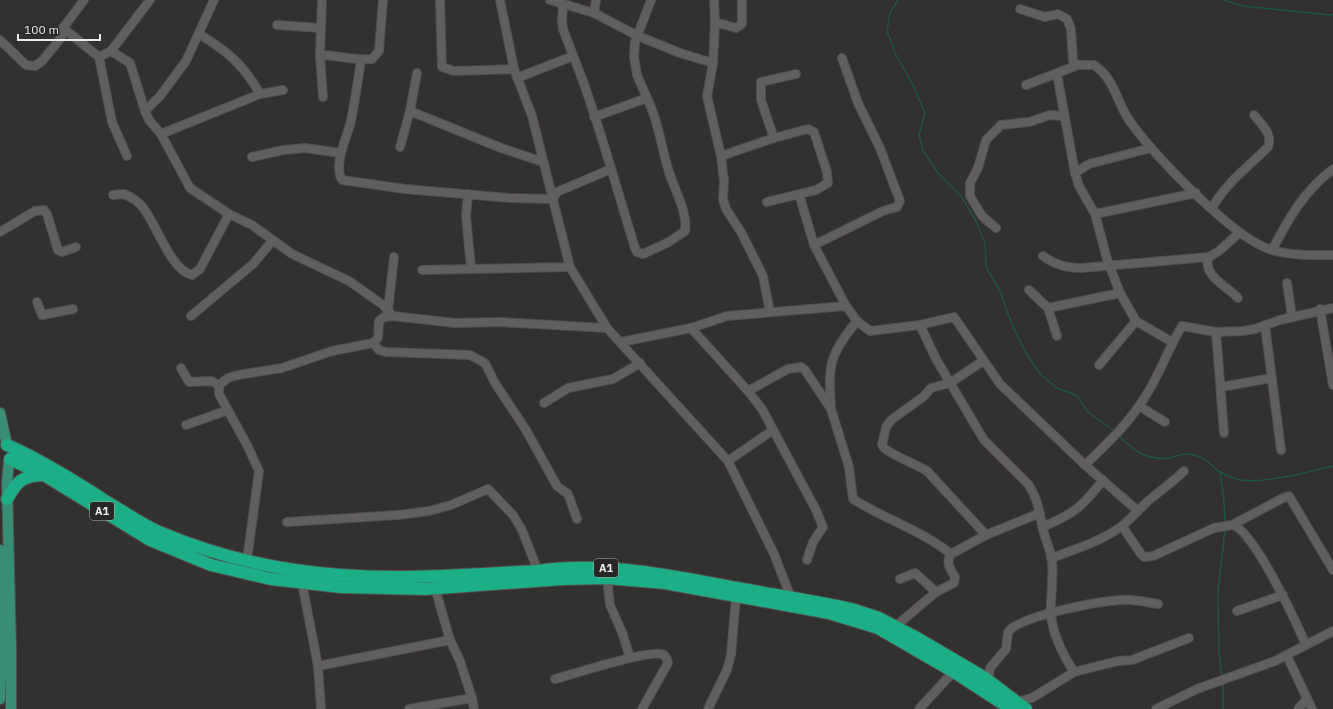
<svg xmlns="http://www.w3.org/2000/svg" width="1333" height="709" viewBox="0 0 1333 709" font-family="'IBM Plex Sans',sans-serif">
<rect width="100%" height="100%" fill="#333030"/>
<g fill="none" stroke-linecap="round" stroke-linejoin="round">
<g stroke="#1d5642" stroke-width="1.5">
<polyline points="898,0 890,13 887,31 895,53 913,85 925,113 919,135 923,151 939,174 961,196 975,219 985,243 986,267 1000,291 1012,325 1026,353 1041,375 1057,388 1076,395 1088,412 1114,431"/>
<polyline points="1223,0 1243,6 1330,15 1333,14"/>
<path d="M 1118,435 C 1133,450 1147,461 1169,458 C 1175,457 1183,453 1189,454 C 1210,458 1206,463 1220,472 C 1225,475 1232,477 1237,479 C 1256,486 1313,471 1333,466"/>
<polyline points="1220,472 1224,500 1225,524"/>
<polyline points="1222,677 1219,652 1218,592 1225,530"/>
<polyline points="1223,683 1223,709"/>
</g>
<g stroke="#514e4e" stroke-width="10">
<g id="minor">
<path d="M 322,0 L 320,55 C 338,55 355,61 372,59 L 379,51 L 383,0"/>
<polyline points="440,0 442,67 454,71 514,69"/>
<polyline points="500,0 514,69 532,116 570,267 607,328 728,461 774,554 791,598"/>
<polyline points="550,0 594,13 638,36 680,53 713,63"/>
<polyline points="714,0 715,22 713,63 707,96 721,156 724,181 723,199 726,209 741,232 763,276 770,312"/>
<path d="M 563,5 L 562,21 L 563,29 C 570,48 577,65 584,84 C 603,138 618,193 635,248 L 637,252 L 643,254 L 669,242 L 685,231 C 688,212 674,189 669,172 C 661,147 659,122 647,98 L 594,117"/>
<polyline points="1020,9 1045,17 1058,14 1067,19 1071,29 1073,61 1078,65"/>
<polyline points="594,13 596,0"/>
<polyline points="715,22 736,28 742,24 742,0"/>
<polyline points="277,25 321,28"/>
<polyline points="63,28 99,57 112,122 127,156"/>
<path d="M 199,34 C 227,51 244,65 260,94"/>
<polyline points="0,40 26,65 35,66 42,61 61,38 63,28 84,0"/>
<polyline points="111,51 130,63 145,111 160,96 186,61 214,0"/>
<polyline points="320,55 323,97"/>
<polyline points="99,57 111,51 150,0"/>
<path d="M 361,60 C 358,80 355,101 351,121 C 347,137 333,165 342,180 L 405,189 L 511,198 L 553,199 L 557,192 L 611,169"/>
<polyline points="1057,74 1075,173 1079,186 1095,214 1107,259 1120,293 1136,321 1172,342"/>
<polyline points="517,78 573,56"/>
<path d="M 1026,85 L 1078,65 L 1094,65 C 1115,79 1116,101 1129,120 C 1152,154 1235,240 1272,250 C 1292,256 1313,255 1333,255"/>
<polyline points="647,98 637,75 634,57 635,42 651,0"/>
<polyline points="145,111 149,120 161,134 190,188 229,214 252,225 292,254 349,281 383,305 393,316"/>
<polyline points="410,111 501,148 543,162"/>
<polyline points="161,134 260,94 283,90"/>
<polyline points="774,138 761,100 761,82 796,74"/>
<polyline points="400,147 410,111 417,73"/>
<polyline points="721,156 774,138 808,129 814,132 827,172 828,183 816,190 767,202"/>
<polyline points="252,157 283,150 305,148 341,153"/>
<polyline points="1075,173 1089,164 1151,148"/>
<polyline points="468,194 466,216 471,268"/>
<path d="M 799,194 L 814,245 L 846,306 L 857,321 C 829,355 828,365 831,408"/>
<path d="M 113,195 L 124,194 C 132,197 139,202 144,209 C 157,226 171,270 192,275 L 200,269 L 229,214"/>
<path d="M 1212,208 C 1226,183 1248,167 1268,147 C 1273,134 1262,125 1254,115"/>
<polyline points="1095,214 1196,193"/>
<polyline points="996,228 982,216 970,196 970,183 978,168 986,140 1001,125 1029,122 1050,115 1063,116"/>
<polyline points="0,232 35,211 44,210 47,214 58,250 62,252 76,247"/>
<polyline points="814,245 883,211 897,207 900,201 880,148 858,103 842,58"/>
<path d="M 1272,250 C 1290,217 1302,193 1333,169"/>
<path d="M 1043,256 C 1055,265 1066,268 1081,268 L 1209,257 L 1219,251 L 1239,233"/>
<path d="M 1209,257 C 1201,275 1228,287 1238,298"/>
<polyline points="422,270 570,267"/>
<polyline points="1287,283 1292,316"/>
<polyline points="1029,290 1048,308 1057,336"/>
<polyline points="37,302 42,315 73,309"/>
<polyline points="1048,308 1120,293"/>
<polyline points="1320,309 1333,385"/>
<polyline points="388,310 394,257"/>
<polyline points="191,316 253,264 273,240"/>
<polyline points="857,321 870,331 920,325 954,317 1000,384 1085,465 1138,511"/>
<path d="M 920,325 L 936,359 L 984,440 L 1028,484 C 1037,497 1039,509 1042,525 C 1044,537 1050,548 1052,560 C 1054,578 1050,597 1051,615 C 1053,636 1063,655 1074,672"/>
<polyline points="1265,325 1281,450"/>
<polyline points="691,328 748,391 762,409 816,510 823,527 813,542 807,560"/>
<polyline points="1216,332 1224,433"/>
<polyline points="621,342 691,328 727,316 846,306"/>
<polyline points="373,343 379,350 386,352 470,355 485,363 495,383 526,430 557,486 568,494 577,519"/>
<path d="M 983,361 L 950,383 L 931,388 L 923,397 L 891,420 L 886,427 L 882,445 C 884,452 918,465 927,471 L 986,535"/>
<polyline points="1099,365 1136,321"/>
<polyline points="181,368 189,382 211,381 219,385"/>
<polyline points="1221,387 1272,378"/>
<path d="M 748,391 L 788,369 L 801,367 L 805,370 L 831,409 L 849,467 L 853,499 C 884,519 921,530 951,554"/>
<polyline points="544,403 568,388 613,379 640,363"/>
<polyline points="1139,406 1165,422"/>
<polyline points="186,425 228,410"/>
<polyline points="728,461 773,430"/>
<path d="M 1085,465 C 1109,442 1132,420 1148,392 C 1161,371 1169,347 1182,326 L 1216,332 L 1243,331 L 1255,329 L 1280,320 L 1333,308"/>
<polyline points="287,522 398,515 429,511 451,505 488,489 513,515 522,530 538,571"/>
<path d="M 1232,525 C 1252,527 1297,624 1306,645"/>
<polyline points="1122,526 1141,554 1144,557 1153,556 1214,528 1232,525 1283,498 1289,496 1333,570"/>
<path d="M 1042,527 C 1074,514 1082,507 1103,480"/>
<path d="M 1051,558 C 1076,549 1100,542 1122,526 C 1131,519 1138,510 1146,503 C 1159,491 1172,483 1184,471"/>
<polyline points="247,560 259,471 247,445 219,394 219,385 228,378 238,375 282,368 332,351 373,343 378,338 379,321 384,317 393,316 455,323 500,322 607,328"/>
<polyline points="607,578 610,605 622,632 630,658"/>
<polyline points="900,579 915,573 936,592"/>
<polyline points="302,583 318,666 321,709"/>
<polyline points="435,588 450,640 460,661 472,698"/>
<polyline points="1237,611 1283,595"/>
<path d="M 896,626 L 936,592 L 954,583 L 955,577 C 951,570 945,563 951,554 L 986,535 L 1040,513"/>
<polyline points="1287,656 1312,709"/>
<polyline points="318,666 450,640"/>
<path d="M 985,678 L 988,680 L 990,668 L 1006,649 L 1008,632 C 1019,616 1100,601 1121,600 C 1133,599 1145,602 1158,604"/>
<path d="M 555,679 C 573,674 648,650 661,654 C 666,655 667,659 668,663 L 642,709"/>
<polyline points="1016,702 1032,698 1074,672 1118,661 1132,660 1189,638"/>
<polyline points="409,709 472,698 474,709"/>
<polyline points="708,709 727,670 731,655 736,597"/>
<polyline points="919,709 957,668"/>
<polyline points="1156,709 1197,689 1275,661 1333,631"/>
<polyline points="1298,709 1307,699"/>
</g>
</g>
<g stroke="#514e4e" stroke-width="12">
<g id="major">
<polyline points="0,413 7,445"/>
<polyline points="9,460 7,484 11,648 11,709"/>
<polyline points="0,550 2,646 0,699"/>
</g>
</g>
<g stroke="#514e4e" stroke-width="14">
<g id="highway">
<path d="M 7,445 C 43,461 75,481 107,502 C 124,512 141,524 159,532 C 216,556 280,571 341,575 C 407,580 473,574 538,571 C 605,561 671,576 737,588 C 775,595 814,601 851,609 L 879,618 L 917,638 L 985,678 L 1026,709"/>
<polyline points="10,459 44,475 150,540 211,565 271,579 341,587 425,589 563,579 607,578 665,583 829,613 878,628 954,672 1011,709"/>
<path d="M 7,499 C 17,482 21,476 42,475"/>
</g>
</g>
<use href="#minor" stroke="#615e5e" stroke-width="8"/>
<use href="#major" stroke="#388e75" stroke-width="10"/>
<use href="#highway" stroke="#1cae84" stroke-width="12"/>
</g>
<g text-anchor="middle" stroke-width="3.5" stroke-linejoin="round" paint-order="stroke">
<g fill="#292626" stroke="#b1aeae" stroke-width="1">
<rect x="90" y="502" width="24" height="18" rx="3"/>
<rect x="594" y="559" width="24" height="18" rx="3"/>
</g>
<g font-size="11" font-weight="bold" fill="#ebe9e9">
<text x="102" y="515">A1</text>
<text x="606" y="572">A1</text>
</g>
</g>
<path d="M18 34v6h82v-6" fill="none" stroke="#ebe9e9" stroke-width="2"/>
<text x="24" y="34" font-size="12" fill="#ebe9e9" stroke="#292626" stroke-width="3" paint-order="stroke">100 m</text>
</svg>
